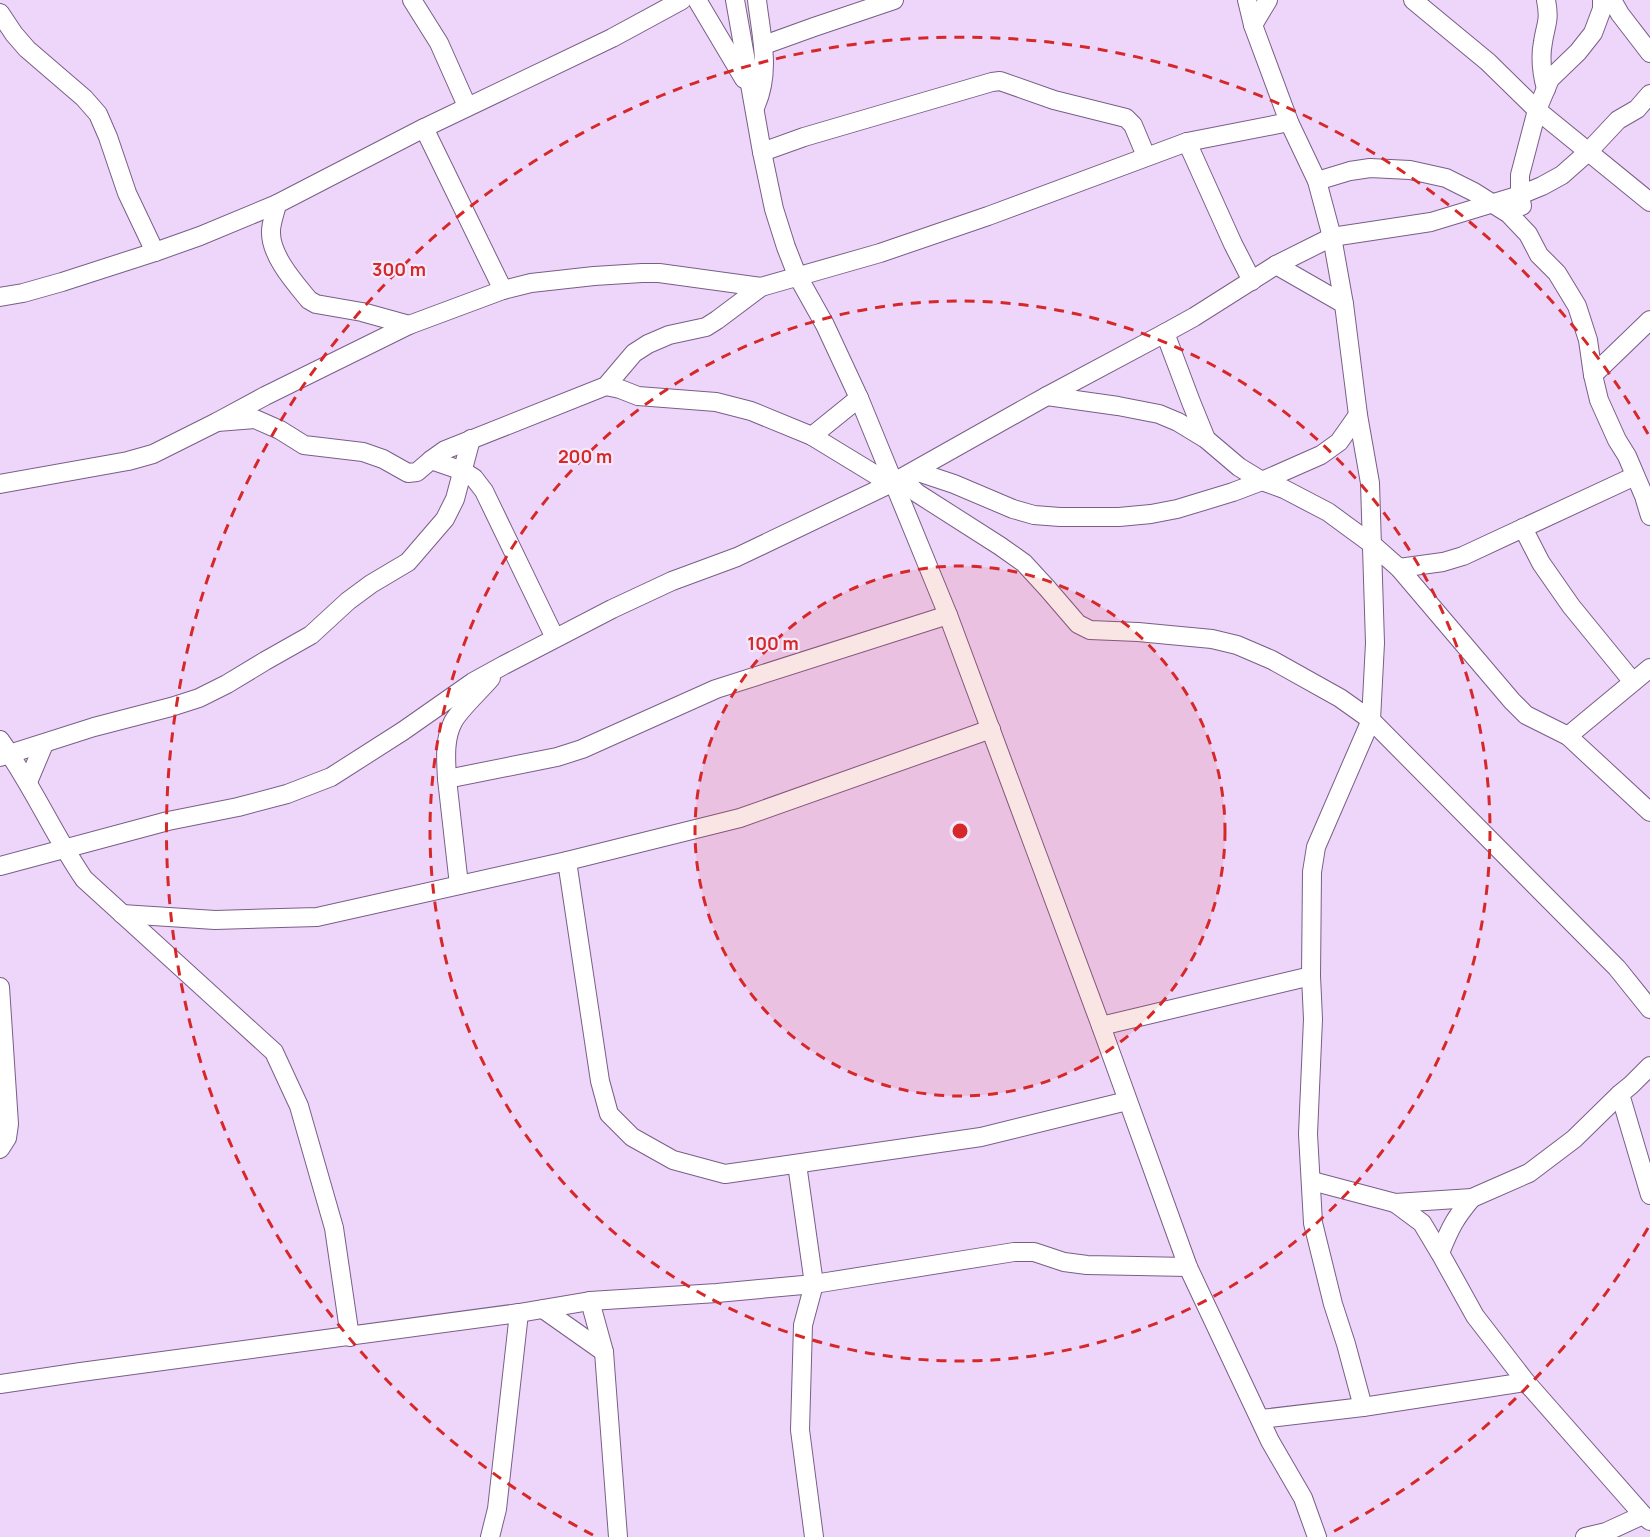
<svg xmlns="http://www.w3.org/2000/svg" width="1650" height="1537" viewBox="0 0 1650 1537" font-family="Manrope,sans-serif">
<rect width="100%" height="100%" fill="#eed6fb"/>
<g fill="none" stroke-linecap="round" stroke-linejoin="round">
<g stroke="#795e87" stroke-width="20">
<g id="minor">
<polyline points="412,0 439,43 467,106"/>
<polyline points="697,0 744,79"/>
<polyline points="735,0 762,152 774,209 786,247 797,275 825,325 859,398 948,615 1101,1026 1188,1267 1270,1441 1303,1498 1317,1537"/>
<polyline points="1247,0 1253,25 1289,122 1317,181 1332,237 1344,304 1358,415 1370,483 1375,643 1371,720 1316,847 1312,872 1311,976 1313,1019 1308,1134 1313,1223 1333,1304 1346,1344 1363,1407"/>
<polyline points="1413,0 1488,62 1537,110 1650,202"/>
<polyline points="1612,0 1620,14 1650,53"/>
<polyline points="0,13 14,34 27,49 84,98 98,114 108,137 127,193 155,252"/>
<polyline points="1253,25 1268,0"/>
<polyline points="764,45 814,27 894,0"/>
<path d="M 1546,89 C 1542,74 1540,57 1543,42 C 1546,23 1550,21 1546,0"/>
<path d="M 756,105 C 771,71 761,35 757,0"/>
<polyline points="424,128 503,290"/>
<polyline points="1187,142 1233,244 1252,281"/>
<polyline points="762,152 804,137 992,82 1000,81 1054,100 1126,118 1133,125 1146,156"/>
<polyline points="1317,181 1350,171 1370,168 1410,170 1446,178 1474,192 1509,214 1528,234 1539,255 1557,273 1577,306 1588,340 1593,375 1599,400 1617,440 1627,456 1644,496 1650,516"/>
<path d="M 277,204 C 275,213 271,223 271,231 C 270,255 294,282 309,300 L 316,304 L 362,312 L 409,325"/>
<polyline points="1522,206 1520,195 1520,175 1537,110 1550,79 1578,52 1593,33 1602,9 1602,0"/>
<polyline points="1276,265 1344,304"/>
<polyline points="0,297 23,293 62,282 155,252 200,236 277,204 424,128 612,38 682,0"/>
<polyline points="1165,333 1191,402 1206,439"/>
<polyline points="1593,375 1650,320"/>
<polyline points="606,386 620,389 638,396 716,402 751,411 812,436 876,475 891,475"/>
<polyline points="1047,396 1118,406 1159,414 1178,422 1206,439 1239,467 1262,481 1284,489 1328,512 1373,545 1399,568 1512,701 1526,715 1568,736 1650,812"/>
<polyline points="217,422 255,419 280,430 304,445 363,452 383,459 408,473 417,472 431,460 445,450 606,386 634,353 648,344 669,335 706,327 717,320 761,287 880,253 988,216 1187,142 1289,122"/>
<polyline points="812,436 859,398"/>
<polyline points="431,460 463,471 474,478 484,491 555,638"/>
<polyline points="915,471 954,484 1013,509 1034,515 1060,517 1119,517 1151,514 1177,509 1233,492 1262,481 1321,455 1339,442 1358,415"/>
<polyline points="905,477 912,488 917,493 1000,546 1024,563 1047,588 1078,624 1090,630 1138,632 1212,639 1237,645 1272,660 1340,698 1371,720 1617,968 1650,1009"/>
<polyline points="0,484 128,461 153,454 217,422 265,396 409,325 503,290 531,283 594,276 642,273 659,273 761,287"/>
<polyline points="1523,528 1541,563 1571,606 1633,682"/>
<polyline points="1399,568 1443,562 1463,556 1635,476"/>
<polyline points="1568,736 1650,668"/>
<path d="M 0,740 C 32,784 53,834 84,879 L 274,1052 L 299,1106 L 334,1228 L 350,1337"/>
<polyline points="0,757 94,727 171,707 199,698 227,684 265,661 311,635 348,601 371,584 408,562 445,519 455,499 471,439"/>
<polyline points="447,779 557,757 582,749 716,689 948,615"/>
<polyline points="28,782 44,744"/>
<polyline points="567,861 600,1081 609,1114 632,1137 673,1160 725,1174 981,1137 1127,1101"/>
<polyline points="0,866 168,821 238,807 287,794 331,777 403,731 473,682 504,665 612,609 672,581 737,557 894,482 1047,396 1165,333 1194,317 1276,265 1332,237 1431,222 1520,195 1542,186 1562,175 1588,152 1618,120 1637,109 1650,94"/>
<path d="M 459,885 L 447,779 C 446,760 444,739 453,722 C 459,710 482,689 491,678"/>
<polyline points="122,914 215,920 317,917 567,861 740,818 991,729"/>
<polyline points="0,987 9,1124 7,1138 0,1149"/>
<polyline points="1101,1026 1311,976"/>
<polyline points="1650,1066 1631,1085 1620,1094 1650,1195"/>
<polyline points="797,1164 814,1284 803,1325 800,1430 814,1537"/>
<polyline points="1312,1181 1395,1203 1472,1198 1529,1173 1574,1139 1620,1094"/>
<polyline points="1395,1203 1422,1223 1440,1253 1475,1316 1526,1382 1643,1515 1650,1521"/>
<path d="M 1440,1253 C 1450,1228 1455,1218 1472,1198"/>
<polyline points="590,1301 604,1352 618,1537"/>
<polyline points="543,1309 604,1352"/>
<polyline points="0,1384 81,1372 519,1313 590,1301 717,1293 814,1284 1014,1252 1034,1252 1064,1262 1087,1265 1188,1267"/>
<polyline points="1261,1419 1363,1407 1526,1382"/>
<polyline points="490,1537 497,1509 519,1313"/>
<polyline points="1585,1537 1606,1532 1643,1515"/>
</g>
</g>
<use href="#minor" stroke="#fff" stroke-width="18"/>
</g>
<circle cx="960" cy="831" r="265" fill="#d62828" fill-opacity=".12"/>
<g fill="none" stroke="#d62828" stroke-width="3" stroke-dasharray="10 8">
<circle cx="960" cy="831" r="265"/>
<circle cx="960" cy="831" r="530"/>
<path d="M1648 1228A794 794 0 0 1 1327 1535M593 1535A794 794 0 1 1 1648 434"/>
</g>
<circle cx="960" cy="831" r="9" fill="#d62828" stroke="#f4e8fb" stroke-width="3"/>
<g font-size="18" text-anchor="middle" font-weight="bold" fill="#d62828" stroke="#f4e8fb" stroke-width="4.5" stroke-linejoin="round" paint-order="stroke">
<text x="399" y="276">300 m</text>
<text x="585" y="463">200 m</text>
<text x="773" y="650">100 m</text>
</g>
</svg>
